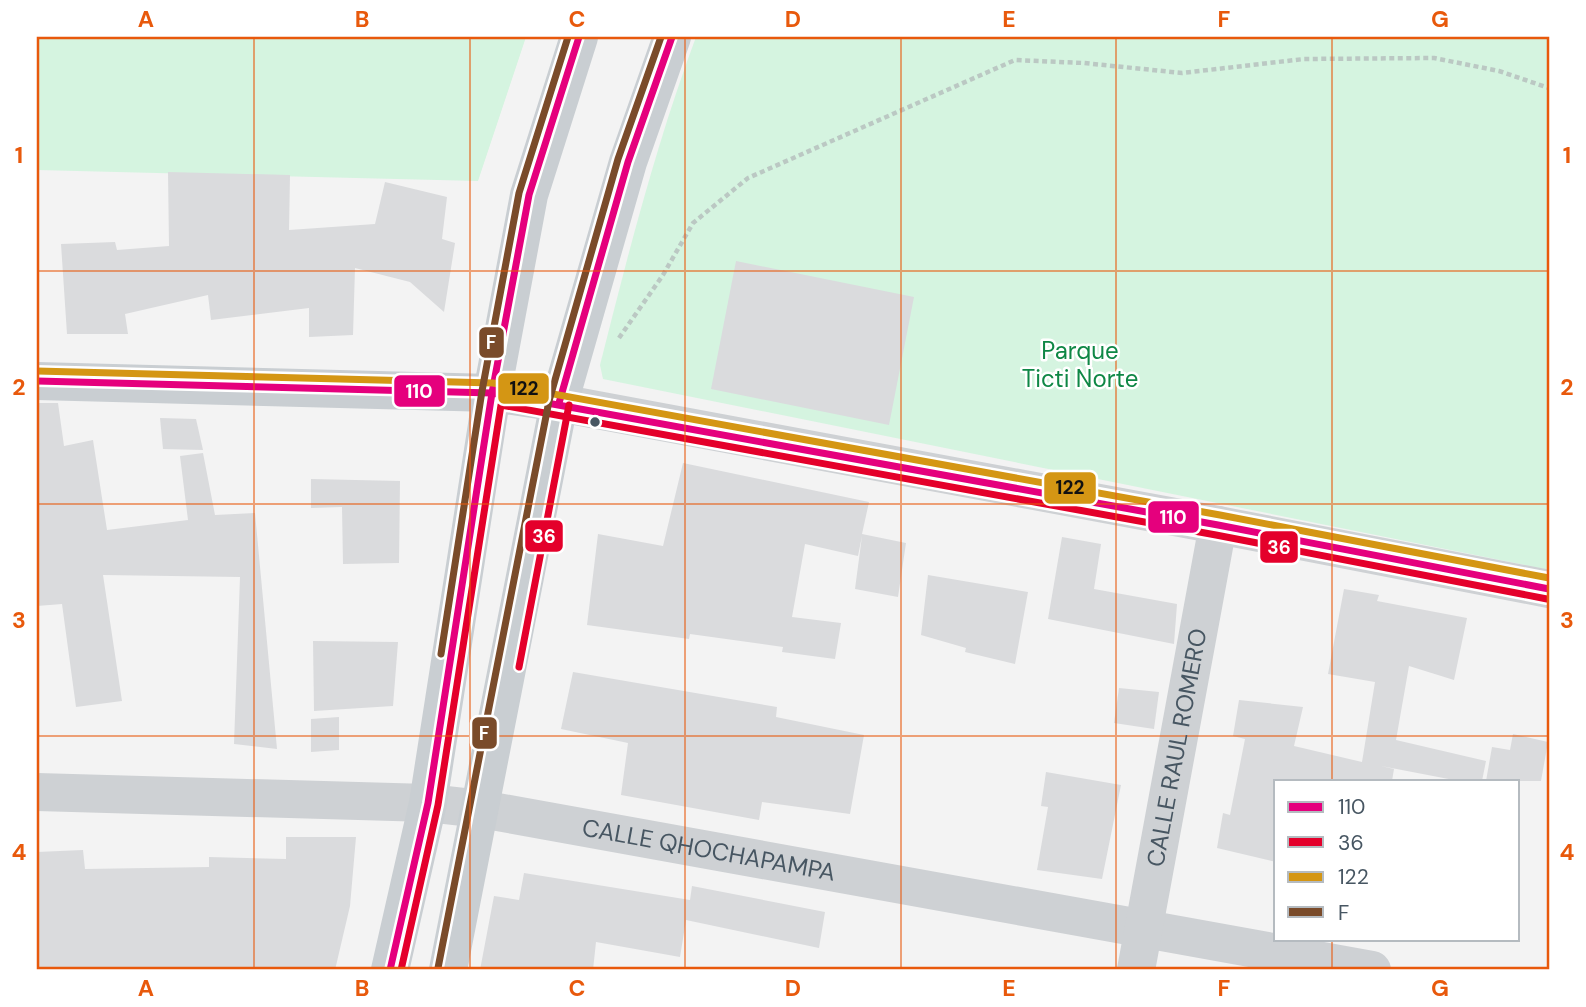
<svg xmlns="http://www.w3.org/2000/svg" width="1586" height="1007" viewBox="0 0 1586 1007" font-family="'DM Sans',sans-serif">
<rect width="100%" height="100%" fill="#f3f3f3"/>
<g fill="#d5f4e0">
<polygon points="37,37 526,37 478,181 37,170"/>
<path d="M 696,37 L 1549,37 L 1549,570 L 603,379 L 600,365 C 628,254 656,144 696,37 Z"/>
</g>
<g fill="#dadbdd">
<polygon points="168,172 290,175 289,230 375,224 385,182 447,197 442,239 455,243 444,312 410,282 355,268 353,335 309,337 309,308 211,320 208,295 125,314 128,334 67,334 61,244 115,242 117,250 169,246"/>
<polygon points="736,261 914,297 889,425 711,389"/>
<polygon points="37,403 58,403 64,446 93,440 107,530 188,520 180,456 203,453 215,515 255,513 277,749 234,744 240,577 103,575 122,701 76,707 62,604 37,606"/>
<polygon points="160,418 196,419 203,450 163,449"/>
<polygon points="683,463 869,502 862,534 906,543 898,597 855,589 862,536 858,556 805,544 792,617 841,623 835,659 782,652 783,647 690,634 689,639 587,625 598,534 663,546"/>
<polygon points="311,479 400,481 399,563 343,564 342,507 311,508"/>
<polygon points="1062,537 1101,544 1094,589 1177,604 1174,644 1048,619"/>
<polygon points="928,575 1028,592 1015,664 965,652 966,648 921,635"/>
<polygon points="1344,589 1379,595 1377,601 1467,618 1454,680 1409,666 1396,740 1486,761 1482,781 1459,781 1381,766 1394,769 1392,781 1276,781 1276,862 1217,848 1223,813 1230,815 1245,739 1233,736 1239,700 1303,707 1294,746 1362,762 1375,682 1328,674"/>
<polygon points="313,641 398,642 393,706 314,711"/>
<polygon points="573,672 777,707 776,717 864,735 850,814 762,802 759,820 621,795 628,743 561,729"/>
<polygon points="1119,688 1159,692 1154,729 1114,723"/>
<polygon points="339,717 339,750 311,752 311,719"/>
<polygon points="1513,734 1548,742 1541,781 1486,781 1492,747 1510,750"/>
<polygon points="1046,772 1121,785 1102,879 1037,870 1048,807 1041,806"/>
<polygon points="286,837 356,837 350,906 335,970 37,970 37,852 83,850 85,869 209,867 209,857 286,859"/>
<polygon points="524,873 690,900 692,886 825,912 819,948 686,920 680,957 596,942 593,970 480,970 494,896 519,900"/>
</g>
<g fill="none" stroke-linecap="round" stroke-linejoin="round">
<polyline stroke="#bbc8c3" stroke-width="4.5" stroke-dasharray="5 3.5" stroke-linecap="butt" points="619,338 663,275 693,223 748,178 1015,60 1084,63 1182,73 1304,59 1434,58 1499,71 1549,88"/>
<g stroke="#ced1d4" stroke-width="38">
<polyline points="559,403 1218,525 1549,589"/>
<path id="s1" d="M 37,792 L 428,803 L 481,809 L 1372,970"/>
<path id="s2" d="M 1136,970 L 1218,525"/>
</g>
<g stroke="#c9ced2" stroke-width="38">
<polyline points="37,381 492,393 559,403"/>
<polyline points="390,970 428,803 492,393 529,195 579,37"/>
<polyline points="448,970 559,403 628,162 672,37"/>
</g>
<g stroke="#fff" stroke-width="12">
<g id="bus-1">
<polyline points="37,381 492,393 1218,525 1549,589"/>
<polyline points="559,403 628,162 672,37"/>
<polyline points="390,970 428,803 492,393 529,195 579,37"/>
</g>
</g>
<g stroke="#fff" stroke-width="12">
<g id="bus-2">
<polyline points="519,667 569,405"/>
<polyline points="401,970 438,805 501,405 1216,535 1547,599"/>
</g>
</g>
<g stroke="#fff" stroke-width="12">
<polyline id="bus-3" points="37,371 493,383 1220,515 1549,578"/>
</g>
<g stroke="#fff" stroke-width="12">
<g id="bus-4">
<polyline points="441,654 482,391 519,193 568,37"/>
<polyline points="438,968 549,401 618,159 661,37"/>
</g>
</g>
<use href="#bus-1" stroke="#e5007d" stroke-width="7"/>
<use href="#bus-2" stroke="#e4002b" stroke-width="7"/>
<use href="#bus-3" stroke="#d49614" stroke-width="7"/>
<use href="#bus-4" stroke="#7a4b2a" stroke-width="7"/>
</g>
<path fill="none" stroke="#e8590c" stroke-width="2" stroke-opacity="0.55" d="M 254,37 L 254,970M 470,37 L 470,970M 685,37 L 685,970M 901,37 L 901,970M 1116,37 L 1116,970M 1332,37 L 1332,781M 37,271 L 1549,271M 37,504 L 1549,504M 37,736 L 1549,736M 1332,939 L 1332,970"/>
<circle fill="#475662" stroke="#fff" stroke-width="2.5" cx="595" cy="422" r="6"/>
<g text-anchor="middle" stroke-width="5" stroke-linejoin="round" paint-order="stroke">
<g font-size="24" fill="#0e8745" stroke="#fff">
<text x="1080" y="359">Parque<tspan x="1080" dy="28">Ticti Norte</tspan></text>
</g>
<g font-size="24" fill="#475662" stroke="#fff">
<text dy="8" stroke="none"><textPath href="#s2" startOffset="226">CALLE RAUL ROMERO</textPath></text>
<text dy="8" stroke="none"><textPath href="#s1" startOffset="676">CALLE QHOCHAPAMPA</textPath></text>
</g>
</g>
<g stroke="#fff" stroke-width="2.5">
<rect x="478" y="326" width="27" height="33" rx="7" fill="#7a4b2a"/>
<rect x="497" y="372" width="53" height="33" rx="7" fill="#d49614"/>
<rect x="393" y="374" width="53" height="34" rx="7" fill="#e5007d"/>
<rect x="1043" y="471" width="54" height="34" rx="7" fill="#d49614"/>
<rect x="1147" y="500" width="53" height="34" rx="7" fill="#e5007d"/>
<rect x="524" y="519" width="40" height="34" rx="7" fill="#e4002b"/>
<rect x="1259" y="530" width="40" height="34" rx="7" fill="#e4002b"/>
<rect x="471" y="716" width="27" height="34" rx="7" fill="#7a4b2a"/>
</g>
<g font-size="19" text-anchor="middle" font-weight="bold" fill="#fff">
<text x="491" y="349">F</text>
<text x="419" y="398">110</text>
<text x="1173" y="524">110</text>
<text x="544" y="543">36</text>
<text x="1279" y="554">36</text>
<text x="484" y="740">F</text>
</g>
<g font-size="19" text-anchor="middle" font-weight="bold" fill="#111">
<text x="524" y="395">122</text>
<text x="1070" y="494">122</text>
</g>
<rect width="1586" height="1007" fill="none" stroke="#ffffff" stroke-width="77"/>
<rect x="1274" y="780" width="245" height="161" fill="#ffffff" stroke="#b5bbc0" stroke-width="2"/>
<rect x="1288" y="802" width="35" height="10" fill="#e5007d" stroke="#b5bbc0" stroke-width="2"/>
<text x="1338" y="814" font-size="21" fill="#475662">110</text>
<rect x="1288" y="837" width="35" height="10" fill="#e4002b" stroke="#b5bbc0" stroke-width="2"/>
<text x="1338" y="850" font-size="21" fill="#475662">36</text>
<rect x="1288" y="872" width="35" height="10" fill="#d49614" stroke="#b5bbc0" stroke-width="2"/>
<text x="1338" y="884" font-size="21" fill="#475662">122</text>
<rect x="1288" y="907" width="35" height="10" fill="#7a4b2a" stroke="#b5bbc0" stroke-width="2"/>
<text x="1338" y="920" font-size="21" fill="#475662">F</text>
<rect x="38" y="38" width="1510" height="930" fill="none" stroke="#e8590c" stroke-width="2.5"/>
<g font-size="23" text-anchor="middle" font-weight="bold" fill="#e8590c">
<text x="146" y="27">A</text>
<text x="362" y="27">B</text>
<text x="577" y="27">C</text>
<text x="793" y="27">D</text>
<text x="1009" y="27">E</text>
<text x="1224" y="27">F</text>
<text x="1440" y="27">G</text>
<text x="19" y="163">1</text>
<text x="1567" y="163">1</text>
<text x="19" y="395">2</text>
<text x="1567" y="395">2</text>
<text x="19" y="628">3</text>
<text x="1567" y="628">3</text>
<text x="19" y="860">4</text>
<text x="1567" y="860">4</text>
<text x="146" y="996">A</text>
<text x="362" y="996">B</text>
<text x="577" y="996">C</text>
<text x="793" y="996">D</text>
<text x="1009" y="996">E</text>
<text x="1224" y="996">F</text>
<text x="1440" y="996">G</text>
</g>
</svg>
